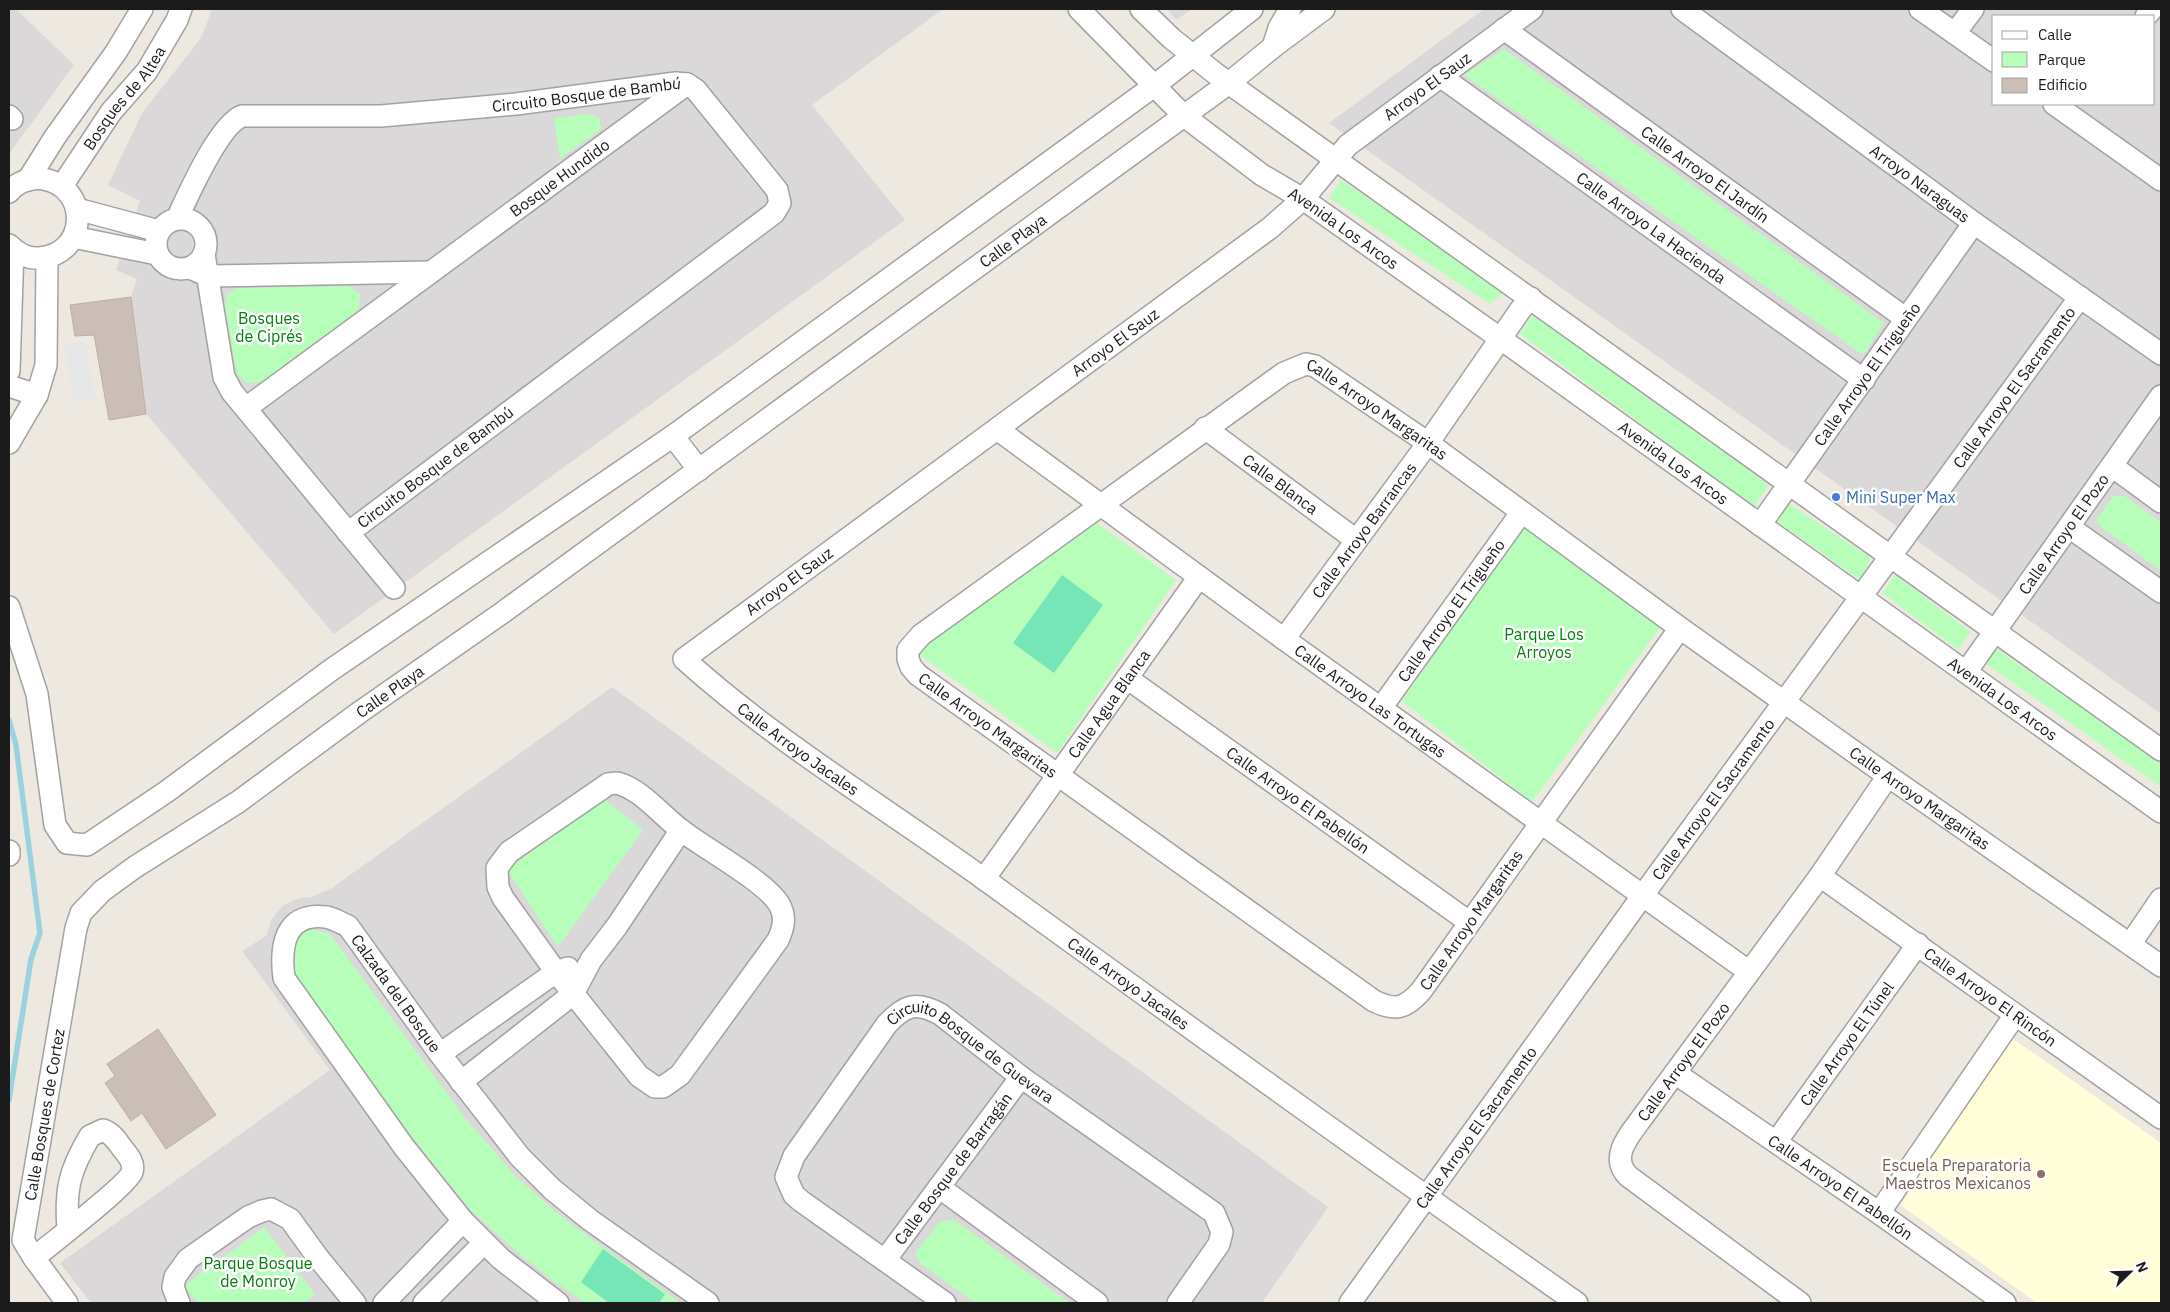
<svg xmlns="http://www.w3.org/2000/svg" width="2170" height="1312" viewBox="0 0 2170 1312" font-family="'IBM Plex Sans',sans-serif">
<rect width="100%" height="100%" fill="#eee9e0"/>
<g fill="#dad8d8" fill-rule="evenodd">
<polygon points="9,9 16,9 74,65 9,154"/>
<polygon points="212,9 943,9 812,105 905,220 334,634 146,414 131,297 137,279 116,270 140,201 108,185 142,113 201,38"/>
<polygon points="1167,9 1192,9 1176,20"/>
<path d="M 1484,9 L 2161,9 L 2161,714 L 1329,123 ZM 1994,16 L 2154,16 L 2154,104 L 1994,104 Z"/>
<polygon points="612,687 1328,1207 1262,1303 91,1303 60,1263 330,1070 242,951 266,936 272,919 282,906 300,898 312,897 332,888"/>
</g>
<polygon fill="#fffed8" points="2012,1038 2161,1143 2161,1303 2037,1303 1900,1205"/>
<g fill="#b7febb">
<polygon points="1504,49 1884,323 1863,355 1464,75"/>
<polygon points="591,114 599,118 601,129 560,159 554,118"/>
<polygon points="1341,180 1506,290 1490,304 1329,198"/>
<polygon points="349,286 360,294 359,310 262,382 247,383 237,375 225,307 227,294 237,288"/>
<polygon points="1533,315 1769,485 1754,507 1520,334"/>
<polygon points="2114,496 2125,496 2161,522 2161,571 2102,528 2096,520"/>
<polygon points="1786,502 1871,558 1860,580 1774,519"/>
<polygon points="1094,521 1176,580 1057,753 917,653"/>
<polygon points="1526,523 1662,625 1532,802 1402,701"/>
<polygon points="1895,575 1971,632 1958,649 1882,593"/>
<polygon points="1996,649 2161,761 2161,787 1985,663"/>
<polygon points="603,798 643,830 558,947 507,870"/>
<path d="M 306,927 L 330,934 L 466,1119 L 516,1177 L 552,1209 L 590,1238 L 681,1303 L 586,1303 L 553,1281 L 515,1250 L 472,1212 L 402,1124 L 296,979 C 287,949 282,949 306,927 Z"/>
<polygon points="953,1219 1070,1303 975,1303 921,1264 915,1253 940,1222"/>
<polygon points="264,1227 315,1294 304,1303 198,1303 184,1286"/>
</g>
<g fill="#76e5b7">
<polygon points="1062,575 1103,605 1054,673 1013,643"/>
<polygon points="603,1249 665,1294 659,1303 609,1303 581,1282"/>
</g>
<polygon fill="#e7e7e7" points="85,342 95,398 73,401 64,343"/>
<g fill="none" stroke-linecap="round" stroke-linejoin="round">
<polyline stroke="#9cd2e0" stroke-width="5.5" points="9,720 16,745 40,933 31,959 9,1100"/>
</g>
<g fill="#cabeb6" stroke="#c1aea1">
<polygon points="131,297 146,414 109,420 94,335 75,336 70,305"/>
<polygon points="158,1029 216,1115 166,1149 142,1113 131,1121 105,1083 115,1076 107,1064"/>
</g>
<g fill="none" stroke-linecap="round" stroke-linejoin="round">
<g stroke="#a2a2a2" stroke-width="24">
<g id="minor">
<path id="s1" d="M 1079,9 L 1184,116 L 1262,175 L 1303,199 L 1501,339 L 2161,812"/>
<polyline points="1141,9 1171,38 1216,74 2161,750"/>
<path id="s2" d="M 1532,9 L 1348,145 L 1303,199 L 1270,228 L 684,659 C 777,743 886,808 987,881 C 1183,1023 1379,1164 1577,1303"/>
<path id="s3" d="M 1682,9 L 1974,223 L 2161,354"/>
<polyline points="1920,9 1994,61"/>
<polyline points="2146,16 2152,9"/>
<path id="s4" d="M 1504,29 L 1905,318"/>
<polyline points="1955,33 1973,9"/>
<polyline points="1273,47 1279,28 1290,9"/>
<path id="s5" d="M 1440,76 L 1864,380"/>
<polyline points="2054,104 2161,180"/>
<polyline points="9,116 12,119"/>
<polyline points="28,180 55,137 116,52 142,9"/>
<path id="s6" d="M 62,186 L 111,112 L 147,71 L 177,20 L 181,9"/>
<path d="M 9,192 C 17,182 31,177 43,179 C 91,187 88,255 39,258 C 28,259 17,253 9,245"/>
<polyline points="77,209 159,231"/>
<circle cx="181" cy="244" r="25"/>
<path id="s7" d="M 177,219 C 188,195 219,125 242,116 L 381,116 L 516,104 L 676,83 L 687,84 L 696,90 L 777,190 L 780,203 L 774,213 L 348,533"/>
<polyline points="73,237 157,254"/>
<polyline points="204,254 224,377 232,392 394,588"/>
<polyline points="190,268 208,276 430,272"/>
<polyline points="9,371 13,249"/>
<polyline points="9,386 37,395"/>
<path id="s8" d="M 246,408 L 687,84"/>
<path id="s9" d="M 1205,428 L 1356,540"/>
<path id="s10" d="M 997,429 L 1284,639 L 1748,971"/>
<polyline points="673,436 699,470"/>
<polyline points="9,443 37,395 46,365 47,257"/>
<polyline points="2112,466 2161,502"/>
<path id="s11" d="M 1760,525 L 1974,223"/>
<polyline points="2069,527 2161,592"/>
<polyline points="9,607 37,694 55,825 67,843 87,845 166,792 331,670 673,436 1154,86 1252,9"/>
<path id="s12" d="M 1680,628 L 1421,991 C 1405,1009 1395,1011 1374,1001 L 918,675 L 911,667 L 908,659 L 908,650 L 921,635 L 1284,373 L 1306,364 L 1315,366 L 1428,443 L 1680,628 L 1888,776 L 2161,966"/>
<path id="s13" d="M 1284,639 L 1428,443 L 1521,309 L 1531,298"/>
<path id="s14" d="M 1966,672 L 2161,396"/>
<path id="s15" d="M 1127,678 L 1469,922"/>
<path id="s16" d="M 1381,708 L 1521,513"/>
<path d="M 617,783 C 641,789 661,815 681,830 C 705,849 765,881 779,904 C 786,916 784,927 778,940 L 680,1075 L 663,1087 L 655,1087 L 639,1076 L 556,972 L 503,898 L 498,887 L 497,868 L 509,852 L 601,789 L 608,784 Z"/>
<polyline points="9,851 9,855"/>
<path id="s17" d="M 1820,876 L 2161,1118"/>
<path id="s18" d="M 984,879 L 1199,577"/>
<polyline points="2131,943 2161,899"/>
<polyline points="440,1054 556,972 568,968"/>
<path id="s19" d="M 1675,1073 L 1879,1213 L 2005,1303"/>
<polyline points="461,1082 573,994 591,960 617,926 681,830"/>
<path id="s20" d="M 1776,1142 L 1918,944"/>
<polyline points="939,1187 1097,1303"/>
<polyline points="1879,1213 2015,1015"/>
<path d="M 34,1258 C 49,1245 128,1185 132,1172 C 135,1163 128,1155 122,1148 C 117,1141 112,1133 103,1130 L 90,1136 C 69,1171 65,1190 68,1230"/>
<path id="s21" d="M 885,1260 L 1021,1077"/>
<path id="s22" d="M 67,1303 L 34,1258 L 23,1240 L 76,928 L 81,913 L 102,891 L 135,867 L 238,802 L 360,712 L 502,613 L 1229,83 L 1273,47 L 1324,9"/>
<polyline points="179,1303 173,1287 175,1277 188,1259 248,1217 262,1211 271,1209 290,1219 316,1255 355,1303"/>
<polyline points="384,1303 463,1221"/>
<polyline points="424,1303 484,1243"/>
<path id="s23" d="M 558,1303 L 501,1259 L 463,1221 L 404,1147 L 284,978 C 280,947 284,912 326,917 C 333,918 341,923 348,926 L 440,1054 L 520,1157 L 552,1189 L 590,1220 L 708,1303"/>
<path id="s24" d="M 945,1303 L 801,1201 L 794,1195 L 786,1177 L 794,1156 L 887,1024 C 905,1005 916,1001 940,1014 L 1021,1077 L 1214,1213 L 1222,1232 L 1219,1244 L 1178,1303"/>
<path id="s25" d="M 1350,1303 L 1643,895 L 2080,297"/>
<path id="s26" d="M 1800,1303 L 1628,1176 C 1608,1156 1632,1132 1644,1115 L 1820,876 L 1888,776"/>
</g>
</g>
<use href="#minor" stroke="#fff" stroke-width="21"/>
</g>
<circle fill="#3f7fe0" stroke="#fff" stroke-width="2" cx="1836" cy="497" r="5"/>
<circle fill="#8d6e63" stroke="#fff" stroke-width="2" cx="2041" cy="1174" r="5"/>
<g text-anchor="middle" stroke-width="5" stroke-linejoin="round" paint-order="stroke">
<g font-size="16" fill="#1b1b1b" stroke="#fff">
<text transform="translate(1427 86) rotate(-36)" y="6">Arroyo El Sauz</text>
<text dy="6" stroke="none"><textPath href="#s7" startOffset="469">Circuito Bosque de Bambú</textPath></text>
<text dy="6" stroke="none"><textPath href="#s6" startOffset="108">Bosques de Altea</textPath></text>
<text dy="6" stroke="none"><textPath href="#s4" startOffset="248">Calle Arroyo El Jardín</textPath></text>
<text dy="6" stroke="none"><textPath href="#s8" startOffset="389">Bosque Hundido</textPath></text>
<text dy="6" stroke="none"><textPath href="#s3" startOffset="295">Arroyo Naraguas</textPath></text>
<text dy="6" stroke="none"><textPath href="#s1" startOffset="345">Avenida Los Arcos</textPath></text>
<text dy="6" stroke="none"><textPath href="#s5" startOffset="260">Calle Arroyo La Hacienda</textPath></text>
<text dy="6" stroke="none"><textPath href="#s22" startOffset="1559">Calle Playa</textPath></text>
<text transform="translate(1115 342) rotate(-36)" y="6">Arroyo El Sauz</text>
<text dy="6" stroke="none"><textPath href="#s11" startOffset="185">Calle Arroyo El Trigueño</textPath></text>
<text dy="6" stroke="none"><textPath href="#s25" startOffset="1131">Calle Arroyo El Sacramento</textPath></text>
<text dy="6" stroke="none"><textPath href="#s12" startOffset="1664">Calle Arroyo Margaritas</textPath></text>
<text dy="6" stroke="none"><textPath href="#s1" startOffset="750">Avenida Los Arcos</textPath></text>
<text transform="translate(435 467) rotate(-37)" y="6">Circuito Bosque de Bambú</text>
<text dy="6" stroke="none"><textPath href="#s9" startOffset="94">Calle Blanca</textPath></text>
<text dy="6" stroke="none"><textPath href="#s13" startOffset="135">Calle Arroyo Barrancas</textPath></text>
<text dy="6" stroke="none"><textPath href="#s14" startOffset="169">Calle Arroyo El Pozo</textPath></text>
<text transform="translate(789 581) rotate(-36)" y="6">Arroyo El Sauz</text>
<text dy="6" stroke="none"><textPath href="#s16" startOffset="120">Calle Arroyo El Trigueño</textPath></text>
<text dy="6" stroke="none"><textPath href="#s22" startOffset="790">Calle Playa</textPath></text>
<text dy="6" stroke="none"><textPath href="#s1" startOffset="1155">Avenida Los Arcos</textPath></text>
<text dy="6" stroke="none"><textPath href="#s10" startOffset="462">Calle Arroyo Las Tortugas</textPath></text>
<text dy="6" stroke="none"><textPath href="#s18" startOffset="215">Calle Agua Blanca</textPath></text>
<text transform="translate(988 725) rotate(36)" y="6">Calle Arroyo Margaritas</text>
<text dy="6" stroke="none"><textPath href="#s2" startOffset="1216">Calle Arroyo Jacales</textPath></text>
<text dy="6" stroke="none"><textPath href="#s12" startOffset="2332">Calle Arroyo Margaritas</textPath></text>
<text dy="6" stroke="none"><textPath href="#s25" startOffset="621">Calle Arroyo El Sacramento</textPath></text>
<text dy="6" stroke="none"><textPath href="#s15" startOffset="210">Calle Arroyo El Pabellón</textPath></text>
<text transform="translate(1471 920) rotate(-55)" y="6">Calle Arroyo Margaritas</text>
<text dy="6" stroke="none"><textPath href="#s2" startOffset="1621">Calle Arroyo Jacales</textPath></text>
<text dy="6" stroke="none"><textPath href="#s23" startOffset="624">Calzada del Bosque</textPath></text>
<text dy="6" stroke="none"><textPath href="#s17" startOffset="209">Calle Arroyo El Rincón</textPath></text>
<text dy="6" stroke="none"><textPath href="#s20" startOffset="121">Calle Arroyo El Túnel</textPath></text>
<text dy="6" stroke="none"><textPath href="#s26" startOffset="350">Calle Arroyo El Pozo</textPath></text>
<text dy="6" stroke="none"><textPath href="#s24" startOffset="491">Circuito Bosque de Guevara</textPath></text>
<text dy="6" stroke="none"><textPath href="#s22" startOffset="204">Calle Bosques de Cortez</textPath></text>
<text dy="6" stroke="none"><textPath href="#s25" startOffset="216">Calle Arroyo El Sacramento</textPath></text>
<text dy="6" stroke="none"><textPath href="#s21" startOffset="114">Calle Bosque de Barragán</textPath></text>
<text dy="6" stroke="none"><textPath href="#s19" startOffset="201">Calle Arroyo El Pabellón</textPath></text>
</g>
<g font-size="16" fill="#02800a" stroke="#fff">
<text x="269" y="324">Bosques<tspan x="269" dy="18">de Ciprés</tspan></text>
<text x="1544" y="640">Parque Los<tspan x="1544" dy="18">Arroyos</tspan></text>
<text x="258" y="1269">Parque Bosque<tspan x="258" dy="18">de Monroy</tspan></text>
</g>
<g font-size="16" fill="#366cbe" stroke="#fff" text-anchor="start">
<text x="1846" y="503">Mini Super Max</text>
</g>
<g font-size="16" fill="#785e54" stroke="#fff" text-anchor="end">
<text x="2031" y="1171">Escuela Preparatoria<tspan x="2031" dy="18">Maestros Mexicanos</tspan></text>
</g>
</g>
<rect width="2170" height="1312" fill="none" stroke="#1b1b1b" stroke-width="20"/>
<rect x="1992" y="15" width="162" height="90" fill="#ffffff" stroke="#a4a4a4"/>
<rect x="2002" y="31" width="25" height="8" fill="#ffffff" stroke="#a4a4a4"/>
<text x="2038" y="40" font-size="15" fill="#1b1b1b">Calle</text>
<rect x="2002" y="52" width="25" height="15" fill="#b7febb" stroke="#a4a4a4"/>
<text x="2038" y="65" font-size="15" fill="#1b1b1b">Parque</text>
<rect x="2002" y="78" width="25" height="15" fill="#cabeb6" stroke="#a4a4a4"/>
<text x="2038" y="90" font-size="15" fill="#1b1b1b">Edificio</text>
<g transform="translate(2130 1272) rotate(67)" stroke="#ffffff" stroke-width="4" paint-order="stroke">
<path d="M0-4L9 19L0 12L-9 19Z" fill="#1b1b1b"/>
<text y="-8" font-size="14" font-weight="bold" text-anchor="middle" fill="#1b1b1b">N</text>
</g>
</svg>
